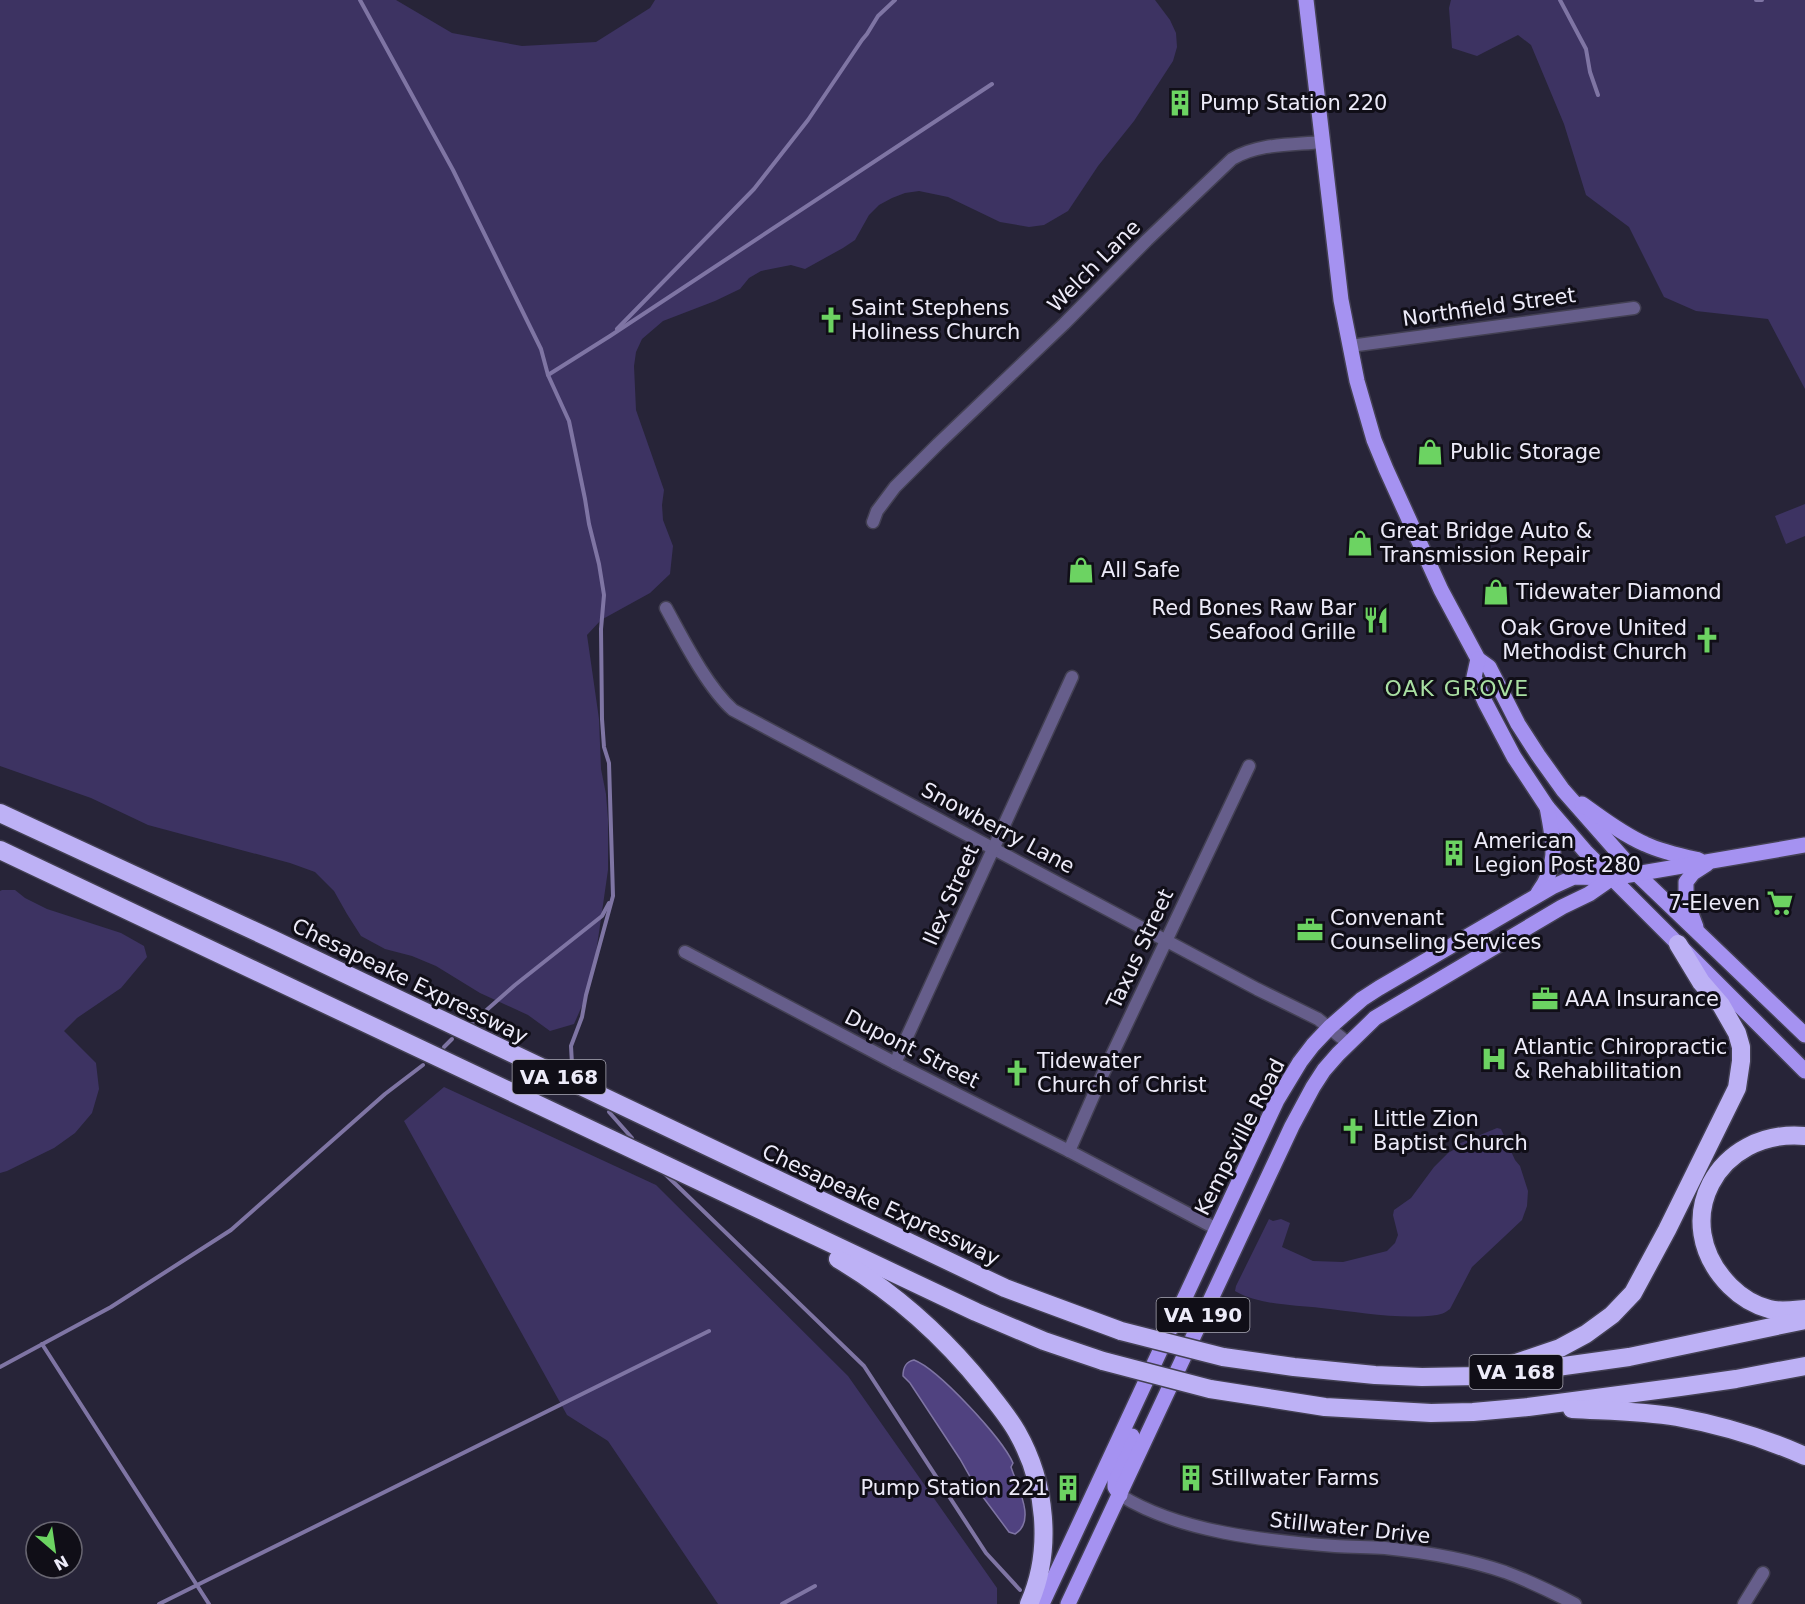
<svg xmlns="http://www.w3.org/2000/svg" width="1805" height="1604" viewBox="0 0 1805 1604" font-family="'DejaVu Sans',sans-serif">
<rect width="100%" height="100%" fill="#272438"/>
<g fill="#3d3362">
<polygon points="0,0 396,0 452,33 522,46 596,42 650,8 655,0 1155,0 1170,20 1176,33 1177,47 1173,61 1134,121 1098,166 1068,211 1044,225 1029,227 1000,222 948,197 919,191 905,193 892,198 879,205 869,215 855,240 843,248 805,269 791,265 761,271 749,278 740,289 715,301 663,321 642,339 636,352 634,366 636,410 664,490 662,505 663,520 673,546 670,574 650,593 601,620 587,635 599,719 601,769 606,794 608,819 608,870 593,974 585,999 574,1024 550,1031 528,1015 480,993 436,966 412,956 385,949 361,936 347,914 334,891 315,872 290,863 148,825 91,798 0,766"/>
<polygon points="1451,0 1805,0 1805,389 1768,319 1696,311 1664,297 1629,227 1586,195 1564,124 1531,45 1518,35 1477,56 1452,48 1449,8"/>
<polygon points="1805,504 1805,536 1786,544 1775,516"/>
<polygon points="2,890 15,890 25,898 47,909 121,933 144,946 147,957 121,988 77,1018 64,1031 96,1063 99,1089 92,1113 75,1133 54,1148 7,1171 0,1173 0,891"/>
<polygon points="444,1087 656,1185 848,1376 997,1588 997,1604 718,1604 608,1441 567,1415 404,1121"/>
<path d="M 1497,1128 L 1501,1129 L 1515,1160 L 1520,1166 L 1528,1191 L 1527,1206 L 1522,1220 L 1472,1267 L 1450,1309 C 1446,1312 1443,1314 1437,1315 C 1401,1320 1358,1312 1321,1308 C 1294,1305 1259,1305 1235,1291 L 1236,1286 L 1269,1219 L 1273,1221 L 1281,1219 L 1290,1223 L 1282,1247 L 1313,1261 L 1343,1262 L 1387,1251 L 1395,1243 L 1398,1235 L 1393,1215 L 1394,1210 L 1411,1198 L 1434,1167 L 1448,1153 L 1455,1149 L 1456,1145 Z"/>
</g>
<path fill="#504280" stroke="#7f75a4" stroke-width="1.5" d="M 914,1360 C 938,1369 1002,1438 1013,1463 L 1011,1467 C 1017,1486 1037,1521 1015,1534 L 1009,1532 L 977,1489 L 960,1459 L 910,1383 L 903,1376 C 903,1368 905,1362 914,1360 Z"/>
<g fill="none" stroke-linecap="round" stroke-linejoin="round">
<g stroke="#7f75a4" stroke-width="4">
<polyline points="360,0 453,170 541,349 548,375 569,421 585,499 589,524 599,564 604,595 601,629 602,719 604,747 609,763 613,896 586,995 582,1017 571,1046 572,1064 581,1079"/>
<polyline points="1560,0 1586,49 1590,72 1598,95"/>
<polyline points="1756,0 1762,0"/>
<polyline points="617,329 754,189 808,120 862,40 867,34 878,16 895,0"/>
<polyline points="548,375 610,336 992,84"/>
<polyline points="473,1022 515,985 602,916 609,903"/>
<polyline points="444,1047 452,1039"/>
<polyline points="609,1112 632,1138"/>
<polyline points="664,1173 864,1366 986,1553 1020,1590"/>
<polyline points="42,1344 209,1604"/>
<polyline points="0,1367 111,1307 231,1230 385,1094 423,1065"/>
<polyline points="159,1604 709,1331"/>
<polyline points="782,1604 815,1586"/>
</g>
<g stroke="#434053" stroke-width="15">
<g id="minor">
<polyline points="1350,346 1634,308"/>
<path d="M 873,522 L 877,511 L 895,487 L 938,444 L 1064,324 L 1147,240 L 1232,159 C 1258,143 1293,145 1322,142"/>
<path d="M 666,608 C 683,639 707,687 733,710 L 1257,989 L 1318,1019 L 1348,1043"/>
<polyline points="685,952 895,1063 1069,1151 1217,1229"/>
<polyline points="895,1063 1072,677"/>
<polyline points="1069,1151 1102,1076 1249,766"/>
<path d="M 1120,1495 C 1179,1532 1266,1541 1335,1546 C 1351,1547 1368,1547 1385,1548 C 1425,1552 1467,1559 1505,1572 C 1529,1581 1552,1592 1575,1604"/>
<polyline points="1744,1604 1763,1573"/>
</g>
</g>
<g stroke="#434053" stroke-width="18">
<g id="major">
<polyline points="1306,0 1341,300 1357,381 1374,440 1386,469 1441,590 1478,659 1489,667 1518,724 1538,755 1563,790 1637,874 1805,1035"/>
<polyline points="1478,659 1474,677 1485,702 1514,757 1547,807 1585,851 1805,1071"/>
<path d="M 1582,804 C 1602,818 1622,834 1645,844 C 1662,852 1681,856 1699,860"/>
<path d="M 1538,893 C 1560,864 1553,840 1547,807"/>
<polyline points="1696,927 1686,900 1686,882 1693,873 1707,864"/>
<polyline points="1120,1495 1115,1487 1115,1478 1132,1436"/>
<polyline points="1042,1604 1277,1100 1300,1062 1313,1045 1330,1027 1362,999 1379,988 1552,887 1574,877 1612,878 1805,845"/>
<polyline points="1068,1604 1292,1126 1313,1087 1324,1070 1338,1054 1375,1018 1562,907 1589,894 1612,878"/>
</g>
</g>
<g stroke="#434053" stroke-width="21">
<g id="highway">
<polyline points="0,813 274,940 1005,1288 1121,1331"/>
<polyline points="0,850 976,1312 1044,1341 1103,1361"/>
<path d="M 1805,1136 C 1718,1128 1666,1221 1730,1286 C 1740,1296 1754,1305 1769,1309 C 1780,1312 1793,1310 1805,1309"/>
<path d="M 838,1259 C 894,1292 944,1337 985,1388 C 996,1402 1008,1416 1017,1432 C 1046,1483 1053,1550 1029,1604"/>
<polyline points="1223,1357 1294,1367 1375,1375 1422,1377 1479,1376 1528,1371 1629,1357 1805,1320"/>
<polyline points="1513,1364 1560,1348 1586,1334 1612,1315 1633,1293 1667,1230 1737,1088 1741,1061 1741,1047 1737,1033 1721,1005 1701,982 1678,944"/>
<polyline points="1210,1389 1325,1407 1431,1413 1473,1412 1528,1407 1680,1387 1736,1379 1805,1366"/>
<path d="M 1572,1409 C 1607,1411 1643,1411 1677,1417 C 1721,1425 1764,1438 1805,1456"/>
</g>
</g>
<use href="#minor" stroke="#665e8b" stroke-width="12"/>
<use href="#major" stroke="#a592f1" stroke-width="15"/>
<use href="#highway" stroke="#bdb1f5" stroke-width="18"/>
<g stroke="#434053" stroke-width="21" stroke-linecap="butt">
<g id="highway-bridge">
<polyline points="1121,1331 1223,1357"/>
<polyline points="1103,1361 1210,1389"/>
</g>
</g>
<use href="#highway-bridge" stroke="#bdb1f5" stroke-width="18"/>
</g>
<defs>
<g id="building-bare" transform="scale(2.07)"><path d="M-4-6H4V6H1V3H-1V6H-4ZM-2.5-4.3h1.7v1.8h-1.7ZM.8-4.3h1.7v1.8H.8ZM-2.5-1h1.7V.8h-1.7ZM.8-1h1.7V.8H.8Z" fill="#6cd362" stroke="#100e17" stroke-width="2.5" paint-order="stroke"/></g>
<g id="church-bare" transform="scale(2.07)"><path d="M-1.2-6h2.4v3.5h3.3v2.4h-3.3V6h-2.4V-.1h-3.3v-2.4h3.3Z" fill="#6cd362" stroke="#100e17" stroke-width="2.5" paint-order="stroke"/></g>
<g id="shop-bare" transform="scale(2.07)"><path d="M-5-2.5h2.3a2.7 3.5 0 0 1 5.4 0H5L5.5 6h-11ZM-1.5-2.5h3a1.5 2.3 0 0 0-3 0Z" fill="#6cd362" stroke="#100e17" stroke-width="2.5" paint-order="stroke"/></g>
<g id="restaurant-bare" transform="scale(2.07)"><path d="M-5-6h1v4h1v-4h1v4h1v-4h1v5L-1.5 .5V6h-2V.5L-5-1ZM5-6V6H3V1.5H1.5Q1.5-4 5-6Z" fill="#6cd362" stroke="#100e17" stroke-width="2.5" paint-order="stroke"/></g>
<g id="supermarket-bare" transform="scale(2.07)"><path d="M-6-5.5h2.5l.6 2H6L4.5 2H-2.5L-4.4-4H-6ZM-1.5 3.2a1.3 1.3 0 1 0 .1 0ZM3 3.2a1.3 1.3 0 1 0 .1 0Z" fill="#6cd362" stroke="#100e17" stroke-width="2.5" paint-order="stroke"/></g>
<g id="office-bare" transform="scale(2.07)"><path d="M-6-3h4V-5.5h4V-3h4V5H-6ZM-1-4.5V-3h2v-1.5ZM-6 0V1H6V0Z" fill="#6cd362" stroke="#100e17" stroke-width="2.5" paint-order="stroke"/></g>
<g id="hospital-bare" transform="scale(2.07)"><path d="M-5-5h3v3.5h4V-5h3V5h-3V1.5h-4V5h-3Z" fill="#6cd362" stroke="#100e17" stroke-width="2.5" paint-order="stroke"/></g>
</defs>
<g fill-rule="evenodd">
<use href="#building-bare" x="1180" y="103"/>
<use href="#church-bare" x="831" y="320"/>
<use href="#shop-bare" x="1430" y="452"/>
<use href="#shop-bare" x="1360" y="543"/>
<use href="#shop-bare" x="1081" y="570"/>
<use href="#shop-bare" x="1496" y="592"/>
<use href="#restaurant-bare" x="1376" y="620"/>
<use href="#church-bare" x="1707" y="640"/>
<use href="#building-bare" x="1454" y="853"/>
<use href="#supermarket-bare" x="1780" y="903"/>
<use href="#office-bare" x="1310" y="930"/>
<use href="#office-bare" x="1545" y="999"/>
<use href="#hospital-bare" x="1494" y="1059"/>
<use href="#church-bare" x="1017" y="1073"/>
<use href="#church-bare" x="1353" y="1131"/>
<use href="#building-bare" x="1191" y="1478"/>
<use href="#building-bare" x="1068" y="1488"/>
</g>
<g text-anchor="middle" stroke-width="6" stroke-linejoin="round" paint-order="stroke">
<g fill="#100e17" stroke="#aba9b5" stroke-width="1.5">
<rect x="512.5" y="1060" width="93" height="34" rx="4.5"/>
<rect x="1156.5" y="1298" width="93" height="34" rx="4.5"/>
<rect x="1469.5" y="1355" width="93" height="34" rx="4.5"/>
</g>
<g font-size="20" font-weight="bold" fill="#edebf9">
<text x="559" y="1084">VA 168</text>
<text x="1203" y="1322">VA 190</text>
<text x="1516" y="1379">VA 168</text>
</g>
<g font-size="21" fill="#edebf9" stroke="#100e17" text-anchor="start">
<text x="1200" y="110">Pump Station 220</text>
<text x="851" y="315">Saint Stephens<tspan x="851" dy="24">Holiness Church</tspan></text>
<text x="1450" y="459">Public Storage</text>
<text x="1380" y="538">Great Bridge Auto &amp;<tspan x="1380" dy="24">Transmission Repair</tspan></text>
<text x="1101" y="577">All Safe</text>
<text x="1516" y="599">Tidewater Diamond</text>
<text x="1356" y="615" text-anchor="end">Red Bones Raw Bar<tspan x="1356" dy="24">Seafood Grille</tspan></text>
<text x="1687" y="635" text-anchor="end">Oak Grove United<tspan x="1687" dy="24">Methodist Church</tspan></text>
<text x="1474" y="848">American<tspan x="1474" dy="24">Legion Post 280</tspan></text>
<text x="1760" y="910" text-anchor="end">7-Eleven</text>
<text x="1330" y="925">Convenant<tspan x="1330" dy="24">Counseling Services</tspan></text>
<text x="1565" y="1006">AAA Insurance</text>
<text x="1514" y="1054">Atlantic Chiropractic<tspan x="1514" dy="24">&amp; Rehabilitation</tspan></text>
<text x="1037" y="1068">Tidewater<tspan x="1037" dy="24">Church of Christ</tspan></text>
<text x="1373" y="1126">Little Zion<tspan x="1373" dy="24">Baptist Church</tspan></text>
<text x="1211" y="1485">Stillwater Farms</text>
<text x="1048" y="1495" text-anchor="end">Pump Station 221</text>
</g>
<g font-size="21" fill="#edebf9" stroke="#100e17">
<text transform="translate(1094 266) rotate(-45)" y="7">Welch Lane</text>
<text transform="translate(1489 307) rotate(-8)" y="7">Northfield Street</text>
<text transform="translate(998 828) rotate(28)" y="7">Snowberry Lane</text>
<text transform="translate(951 895) rotate(-66)" y="7">Ilex Street</text>
<text transform="translate(1140 949) rotate(-65)" y="7">Taxus Street</text>
<text transform="translate(410 981) rotate(26)" y="7">Chesapeake Expressway</text>
<text transform="translate(912 1049) rotate(27)" y="7">Dupont Street</text>
<text transform="translate(1240 1137) rotate(-63)" y="7">Kempsville Road</text>
<text transform="translate(881 1205) rotate(25)" y="7">Chesapeake Expressway</text>
<text transform="translate(1350 1528) rotate(6)" y="7">Stillwater Drive</text>
</g>
<g font-size="22" letter-spacing="1.5" fill="#a9dfa2" stroke="#100e17">
<text x="1457" y="696">OAK GROVE</text>
</g>
</g>
<g transform="translate(54 1550) rotate(151)"><circle r="28" fill="#100e17" stroke="#686671" stroke-width="1.5"/>
<path d="M0-4.5L10 22L0 15L-10 22Z" fill="#6cd362"/>
<text y="-9" font-size="16" font-weight="bold" text-anchor="middle" fill="#edebf9">N</text>
</g>
</svg>
